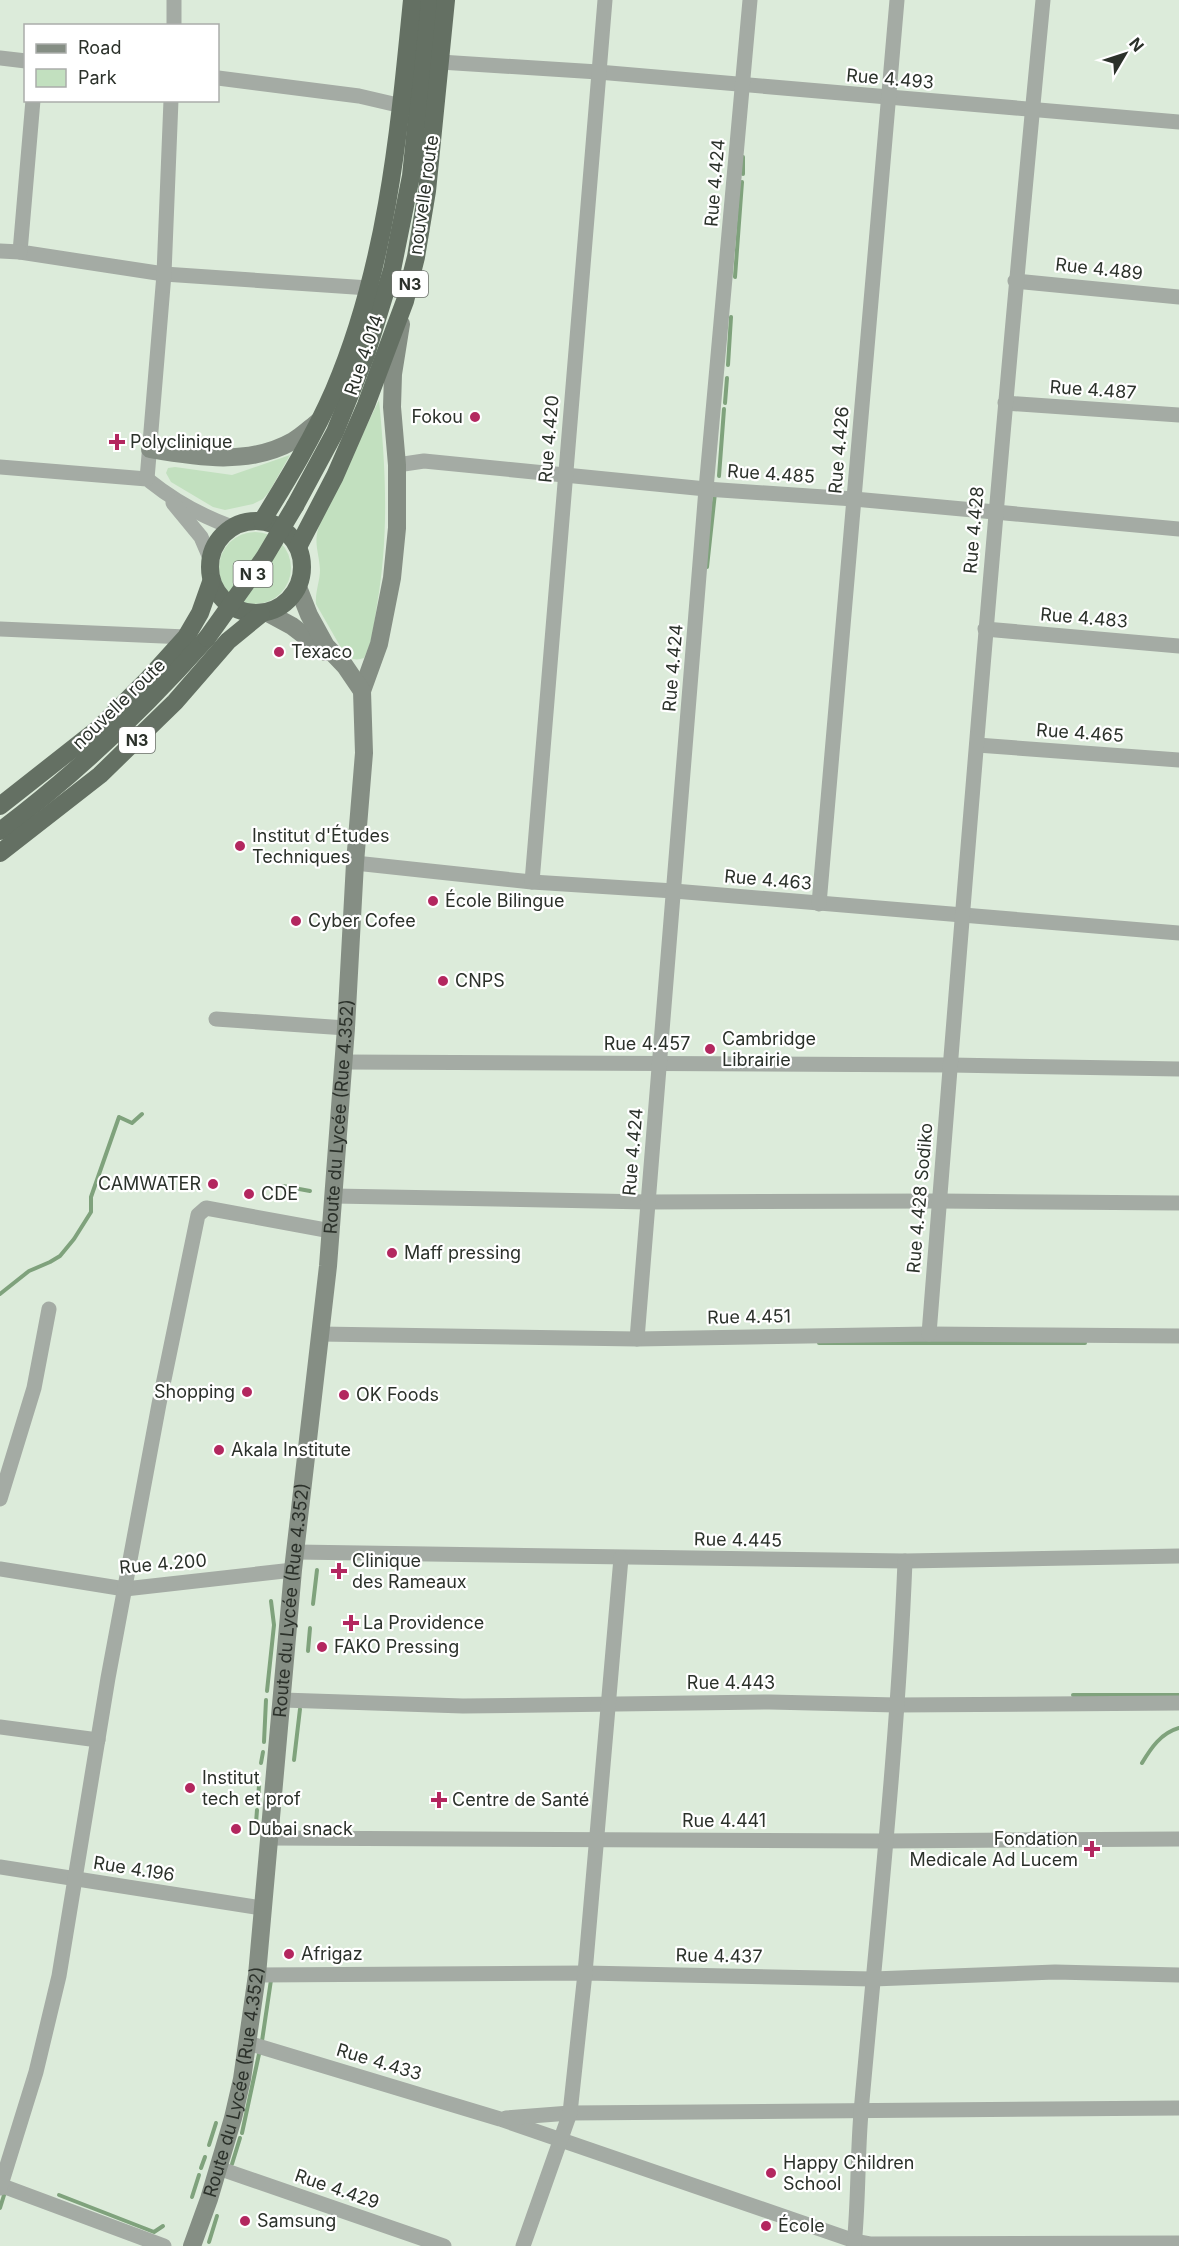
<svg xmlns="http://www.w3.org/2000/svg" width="1179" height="2246" viewBox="0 0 1179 2246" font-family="Inter,sans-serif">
<rect width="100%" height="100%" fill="#dcebda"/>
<g fill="#c2e0bf">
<path d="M 379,400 C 386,470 389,535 377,605 C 374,623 373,642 364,658 C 355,661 351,659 344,653 L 316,604 C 315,592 320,581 320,570 C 319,550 312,542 321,521 Z"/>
<polygon points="290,455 269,492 263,499 253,504 225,510 213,507 171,482 166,473 168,468 175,467 232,475"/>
<circle cx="255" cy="568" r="36"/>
</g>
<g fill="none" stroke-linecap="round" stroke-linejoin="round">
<g stroke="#7fa27c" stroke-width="4">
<polyline points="743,174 743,157"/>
<polyline points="735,277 742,182"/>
<polyline points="728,365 731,317"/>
<polyline points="725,403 727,378"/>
<polyline points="719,476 724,409"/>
<polyline points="707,567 715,493"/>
<polyline points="283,1186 310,1191"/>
<polyline points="0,1294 29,1271 50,1262 60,1256 74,1239 91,1212 91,1197 119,1117 132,1123 142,1114"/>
<polyline points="819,1343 1085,1343"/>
<polyline points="313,1604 317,1570"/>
<polyline points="308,1651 310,1628"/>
<polyline points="267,1691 274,1625 271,1601"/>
<polyline points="1073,1695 1179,1695"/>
<polyline points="264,1742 266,1700"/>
<polyline points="294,1760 300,1709"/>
<polyline points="261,1763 263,1752"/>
<path d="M 1142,1763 C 1151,1748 1161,1733 1179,1728"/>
<polyline points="258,1800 259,1785"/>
<polyline points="256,1823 257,1810"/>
<polyline points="262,2041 271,1980"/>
<polyline points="242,2133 259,2054"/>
<polyline points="209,2145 216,2123"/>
<polyline points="232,2164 240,2138"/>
<polyline points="201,2168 205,2157"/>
<polyline points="59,2195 154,2232 163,2226"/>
<polyline points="192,2197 199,2175"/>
<polyline points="0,2208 5,2192"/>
<polyline points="209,2242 217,2216"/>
</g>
<g stroke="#a4aba4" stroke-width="15">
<polyline points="174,26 174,0"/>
<polyline points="0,58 26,61"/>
<polyline points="440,62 598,72 1179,122"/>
<polyline points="218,78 359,96 402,106"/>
<polyline points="33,100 20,252 164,274 369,288"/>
<polyline points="0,251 20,252"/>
<polyline points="1015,281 1179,297"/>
<polyline points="1005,403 1179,415"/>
<polyline points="397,465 424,461 706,489 854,499 1179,529"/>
<path d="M 0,467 L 147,479 C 173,500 201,516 232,527"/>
<polyline points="147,479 164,274 171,100"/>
<polyline points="173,503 201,537 210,558"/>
<polyline points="0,629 186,637"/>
<polyline points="985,629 1179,646"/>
<polyline points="977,745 1179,760"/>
<polyline points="355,863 532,882 674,891 1179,933"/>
<polyline points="532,882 605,0"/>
<polyline points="819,904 897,0"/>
<polyline points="216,1019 346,1028"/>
<polyline points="343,1062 951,1065 1179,1069"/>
<polyline points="334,1196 648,1202 939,1201 1179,1203"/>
<polyline points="320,1334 637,1339 929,1334 1179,1336"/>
<path d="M 929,1334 C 964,889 1000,444 1043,0"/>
<polyline points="637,1339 706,489 750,0"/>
<polyline points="0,1499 34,1388 49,1309"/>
<polyline points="296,1552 905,1561 1179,1556"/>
<polyline points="0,1569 125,1589 293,1570"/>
<polyline points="283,1700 463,1706 770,1702 896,1705 1179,1703"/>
<polyline points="0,1727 98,1740"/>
<polyline points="269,1838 885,1841 1179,1839"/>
<polyline points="0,1867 262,1908"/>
<polyline points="257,1975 585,1973 873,1979 1055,1972 1179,1975"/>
<polyline points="248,2043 500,2119 855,2241 871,2244 1179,2243"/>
<polyline points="506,2118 570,2113 1179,2108"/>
<polyline points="218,2168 444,2246"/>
<polyline points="0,2185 164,2246"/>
<polyline points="0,2188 36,2072 59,1976 108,1678 159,1404 198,1215 206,1208 331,1231"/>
<polyline points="523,2246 570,2113 585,1973 621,1558"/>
<path d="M 854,2246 C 859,2198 857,2149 862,2101 C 878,1921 898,1741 905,1561"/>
</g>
<g stroke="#858e84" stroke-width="18">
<path d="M 150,449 C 197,457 249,466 293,441 C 302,436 310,428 319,421"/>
<polyline points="268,613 292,626 326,652"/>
<polyline points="362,691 379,644 392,578 397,528 397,465 392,407 393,374 401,324"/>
<path id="s1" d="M 192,2246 L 209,2199 L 233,2118 L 242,2079 L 257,1975 L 293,1570 L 328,1266 L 346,1028 L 355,863 L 364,753 L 362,691 L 345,666 L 326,646 L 309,615 L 298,587"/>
</g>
<g stroke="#647063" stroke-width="18">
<polyline points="295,506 335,432 366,355 392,270 411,176 429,0"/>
<circle cx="256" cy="567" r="46"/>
<path d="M 262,521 C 288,479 314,436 334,390 C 387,266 399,132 412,0"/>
<polyline points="298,547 335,476 366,405 405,301 416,257 427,191 446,0"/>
<polyline points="0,806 99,728 148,679 186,637 200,613 211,582"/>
<path d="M 0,831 C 76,774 144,709 207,638"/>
<polyline points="0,853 100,775 175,702 228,641 261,614"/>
</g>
<polyline stroke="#647063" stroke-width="18" points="207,638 264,558 295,506"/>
</g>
<g fill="#b3275f" stroke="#fff" stroke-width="2">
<circle cx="475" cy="417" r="6"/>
<path d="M114 433h6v6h6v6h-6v6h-6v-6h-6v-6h6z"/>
<circle cx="279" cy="652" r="6"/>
<circle cx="240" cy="846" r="6"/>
<circle cx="433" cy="901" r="6"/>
<circle cx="296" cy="921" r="6"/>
<circle cx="443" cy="981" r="6"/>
<circle cx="710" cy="1049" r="6"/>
<circle cx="213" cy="1184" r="6"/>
<circle cx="249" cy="1194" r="6"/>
<circle cx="392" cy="1253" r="6"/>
<circle cx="247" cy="1392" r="6"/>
<circle cx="344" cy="1395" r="6"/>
<circle cx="219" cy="1450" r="6"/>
<path d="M336 1562h6v6h6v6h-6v6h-6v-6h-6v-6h6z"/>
<path d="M348 1614h6v6h6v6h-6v6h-6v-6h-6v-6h6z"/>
<circle cx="322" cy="1647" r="6"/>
<circle cx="190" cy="1788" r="6"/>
<path d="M436 1791h6v6h6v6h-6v6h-6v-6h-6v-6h6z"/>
<circle cx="236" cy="1829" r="6"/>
<path d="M1089 1840h6v6h6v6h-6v6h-6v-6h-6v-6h6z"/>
<circle cx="289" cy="1954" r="6"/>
<circle cx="771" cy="2173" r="6"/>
<circle cx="245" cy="2221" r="6"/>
<circle cx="766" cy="2226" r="6"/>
</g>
<g text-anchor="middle" stroke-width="4.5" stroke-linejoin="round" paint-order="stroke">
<g fill="#fff" stroke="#6b6f6a" stroke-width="1.5">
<rect x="392" y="271" width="36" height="26" rx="4.5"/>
<rect x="233.5" y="561" width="39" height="26" rx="4.5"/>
<rect x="119" y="727" width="36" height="26" rx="4.5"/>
</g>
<g font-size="16" font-weight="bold" fill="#2b312a">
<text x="410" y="290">N3</text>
<text x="253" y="580">N 3</text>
<text x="137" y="746">N3</text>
</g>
<g font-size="18" fill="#2b312a" stroke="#fff">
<text transform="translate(890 79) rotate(5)" y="6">Rue 4.493</text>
<text transform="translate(715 183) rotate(-85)" y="6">Rue 4.424</text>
<text transform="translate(424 195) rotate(-82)" y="6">nouvelle route</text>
<text transform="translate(1099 269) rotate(6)" y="6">Rue 4.489</text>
<text transform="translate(364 355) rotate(-71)" y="6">Rue 4.014</text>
<text transform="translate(1093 390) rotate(4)" y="6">Rue 4.487</text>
<text transform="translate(549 439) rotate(-85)" y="6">Rue 4.420</text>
<text transform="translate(839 450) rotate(-85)" y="6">Rue 4.426</text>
<text transform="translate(771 474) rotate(4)" y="6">Rue 4.485</text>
<text transform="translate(974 530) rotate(-85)" y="6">Rue 4.428</text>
<text transform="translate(1084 618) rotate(5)" y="6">Rue 4.483</text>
<text transform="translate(673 668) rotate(-85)" y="6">Rue 4.424</text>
<text transform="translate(119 704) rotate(-44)" y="6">nouvelle route</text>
<text transform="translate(1080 733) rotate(4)" y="6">Rue 4.465</text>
<text transform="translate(768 880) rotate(5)" y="6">Rue 4.463</text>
<text x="647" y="1050">Rue 4.457</text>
<text dy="6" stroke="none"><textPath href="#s1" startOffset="1142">Route du Lycée (Rue 4.352)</textPath></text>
<text transform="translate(633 1152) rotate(-85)" y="6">Rue 4.424</text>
<text transform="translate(920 1198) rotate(-85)" y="6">Rue 4.428 Sodiko</text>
<text transform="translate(749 1317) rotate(-1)" y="6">Rue 4.451</text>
<text transform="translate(738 1540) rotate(1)" y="6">Rue 4.445</text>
<text transform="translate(163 1564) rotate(-5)" y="6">Rue 4.200</text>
<text dy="6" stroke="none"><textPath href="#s1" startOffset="656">Route du Lycée (Rue 4.352)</textPath></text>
<text x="731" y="1689">Rue 4.443</text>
<text x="724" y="1827">Rue 4.441</text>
<text transform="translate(134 1869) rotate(9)" y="6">Rue 4.196</text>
<text transform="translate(719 1956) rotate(1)" y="6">Rue 4.437</text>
<text transform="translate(379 2062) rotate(17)" y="6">Rue 4.433</text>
<text dy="6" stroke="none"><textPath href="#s1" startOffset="170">Route du Lycée (Rue 4.352)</textPath></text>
<text transform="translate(337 2189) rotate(19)" y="6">Rue 4.429</text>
</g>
<g font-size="18" fill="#2b312a" stroke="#fff" text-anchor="start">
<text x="463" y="423" text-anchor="end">Fokou</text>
<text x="130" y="448">Polyclinique</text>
<text x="291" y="658">Texaco</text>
<text x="252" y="842">Institut d'Études<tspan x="252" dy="21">Techniques</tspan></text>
<text x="445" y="907">École Bilingue</text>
<text x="308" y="927">Cyber Cofee</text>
<text x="455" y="987">CNPS</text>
<text x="722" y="1045">Cambridge<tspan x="722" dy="21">Librairie</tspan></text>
<text x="201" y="1190" text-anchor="end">CAMWATER</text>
<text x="261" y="1200">CDE</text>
<text x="404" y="1259">Maff pressing</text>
<text x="235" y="1398" text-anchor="end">Shopping</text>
<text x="356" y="1401">OK Foods</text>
<text x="231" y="1456">Akala Institute</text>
<text x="352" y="1567">Clinique<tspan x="352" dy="21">des Rameaux</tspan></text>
<text x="363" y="1629">La Providence</text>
<text x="334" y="1653">FAKO Pressing</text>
<text x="202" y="1784">Institut<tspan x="202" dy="21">tech et prof</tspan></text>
<text x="452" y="1806">Centre de Santé</text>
<text x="248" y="1835">Dubai snack</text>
<text x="1078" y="1845" text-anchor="end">Fondation<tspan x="1078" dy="21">Medicale Ad Lucem</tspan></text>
<text x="301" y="1960">Afrigaz</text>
<text x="783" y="2169">Happy Children<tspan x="783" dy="21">School</tspan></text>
<text x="257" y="2227">Samsung</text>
<text x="778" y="2232">École</text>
</g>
</g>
<rect x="24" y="24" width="195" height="78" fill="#ffffff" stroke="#aaadaa" stroke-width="1.5"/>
<rect x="36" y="44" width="30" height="9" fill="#858e84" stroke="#aaadaa" stroke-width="1.5"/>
<text x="78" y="54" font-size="18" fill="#2b312a">Road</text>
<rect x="36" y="69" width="30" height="18" fill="#c2e0bf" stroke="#aaadaa" stroke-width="1.5"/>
<text x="78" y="84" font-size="18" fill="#2b312a">Park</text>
<g transform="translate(1125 54) rotate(51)" stroke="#ffffff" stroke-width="4.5" paint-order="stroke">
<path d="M0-4.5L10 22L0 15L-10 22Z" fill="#2b312a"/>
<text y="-9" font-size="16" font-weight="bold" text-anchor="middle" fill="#2b312a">N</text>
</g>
</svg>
